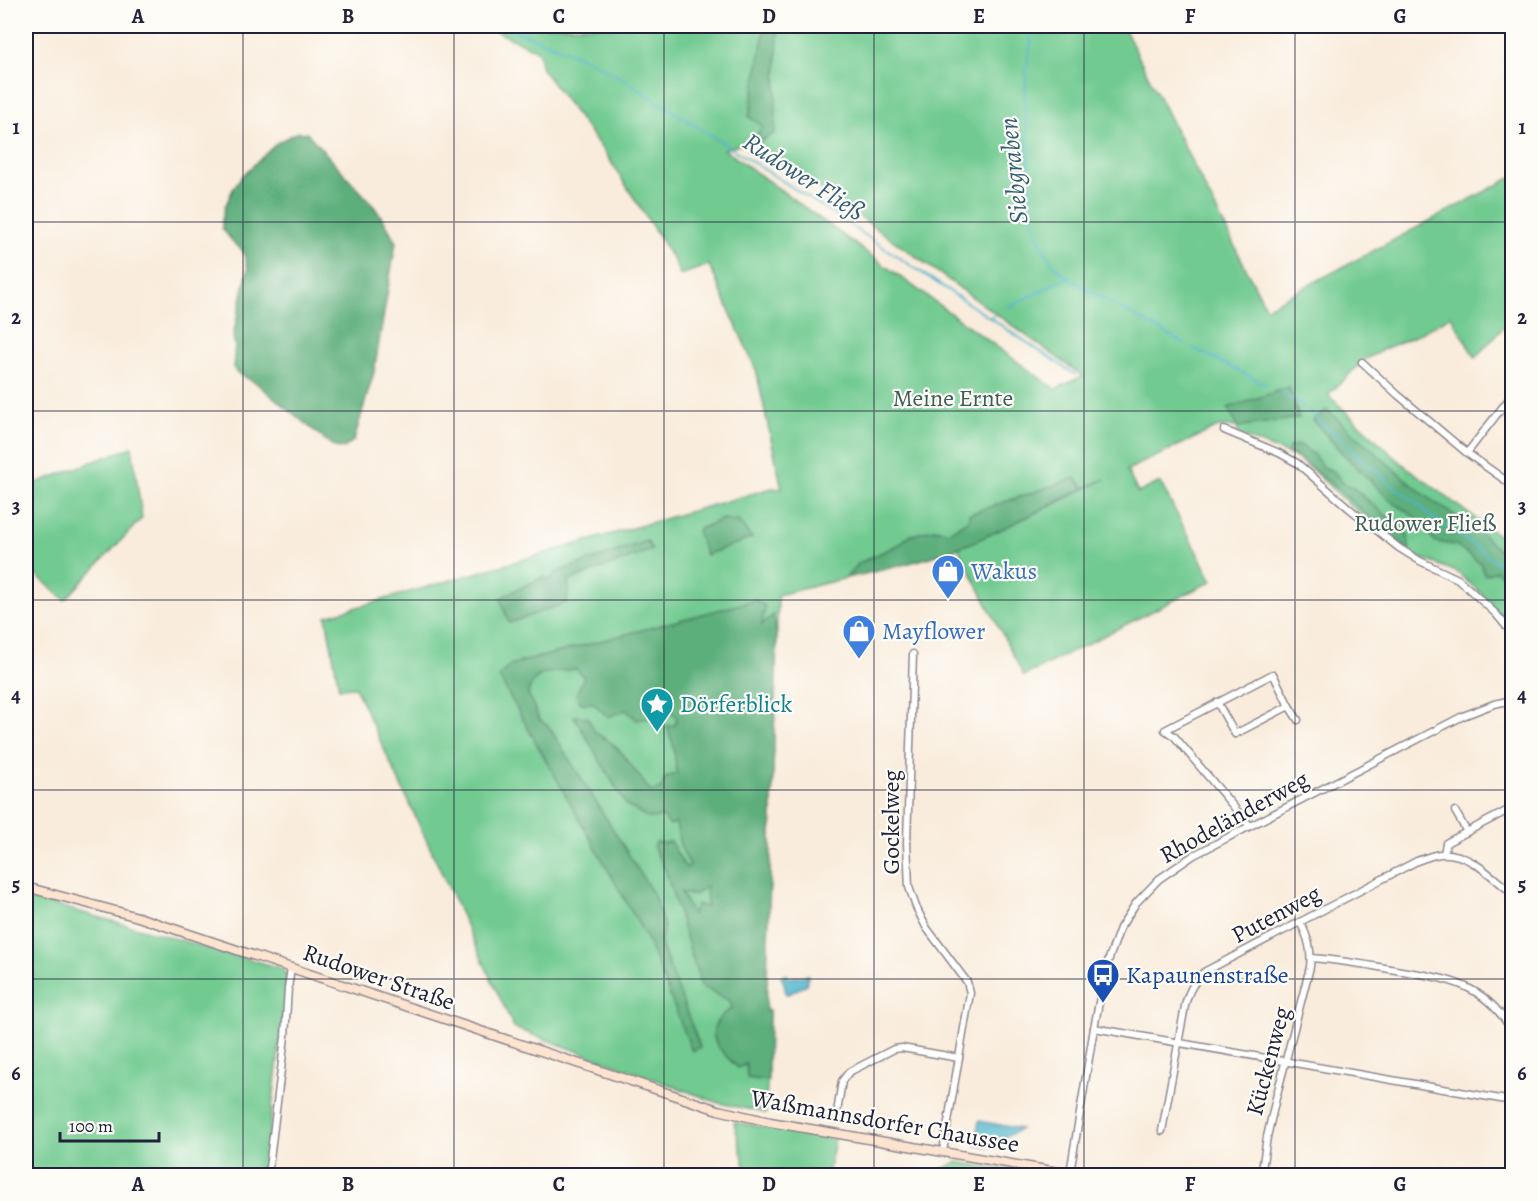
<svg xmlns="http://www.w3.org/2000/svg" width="1538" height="1201" viewBox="0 0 1538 1201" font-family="Alegreya,serif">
<rect width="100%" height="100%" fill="#fdfcf7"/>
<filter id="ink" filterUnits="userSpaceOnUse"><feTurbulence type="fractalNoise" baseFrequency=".0167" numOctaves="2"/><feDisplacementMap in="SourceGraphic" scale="12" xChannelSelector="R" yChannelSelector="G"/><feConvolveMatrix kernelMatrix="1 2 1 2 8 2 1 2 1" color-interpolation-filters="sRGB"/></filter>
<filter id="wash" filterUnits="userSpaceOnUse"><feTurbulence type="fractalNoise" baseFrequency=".008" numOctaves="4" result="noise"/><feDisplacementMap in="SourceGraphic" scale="24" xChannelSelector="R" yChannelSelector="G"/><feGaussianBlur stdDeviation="1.35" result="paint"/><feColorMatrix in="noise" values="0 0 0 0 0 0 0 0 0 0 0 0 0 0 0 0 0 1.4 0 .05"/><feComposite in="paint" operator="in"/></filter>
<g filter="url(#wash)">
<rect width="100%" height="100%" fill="#f9ecdc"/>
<g fill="#71ca90" stroke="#4a7666" stroke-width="1.5" fill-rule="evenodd">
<path d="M 485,26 L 1123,26 L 1266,308 L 1512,177 L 1512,318 L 1475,358 L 1451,316 L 1413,337 L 1384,349 L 1364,360 L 1328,395 L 1399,461 L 1465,511 L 1512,545 L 1512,629 L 1487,599 L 1457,572 L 1410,554 L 1351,506 L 1310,468 L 1293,456 L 1238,435 L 1237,427 L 1218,427 L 1127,470 L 1138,493 L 1160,482 L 1212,581 L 1024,676 L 958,548 L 1053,505 L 1105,479 L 1085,488 L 1075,478 L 969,514 L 968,521 L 949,532 L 934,529 L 909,536 L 900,544 L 859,563 L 846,578 L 778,595 L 766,1012 L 769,1011 L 766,1113 L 719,1103 L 514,1028 L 355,687 L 339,688 L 326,616 L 772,488 L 782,489 L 756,370 L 709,265 L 680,275 L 673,259 L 606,154 L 542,69 L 538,51 ZM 753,141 L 779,159 L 1083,376 L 1055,389 L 724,149 ZM 723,519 L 738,521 L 752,538 L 698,530 ZM 647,541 L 651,550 L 567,581 L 569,589 L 543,577 L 551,580 Z"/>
<polygon points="132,447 142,518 65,600 26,566 26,486 39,482"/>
<polygon points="26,897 281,968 288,976 264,1175 26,1175"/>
<polygon points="734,1122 835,1139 828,1175 747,1175"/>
<polygon points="957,1162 1039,1175 930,1175"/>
</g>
<g fill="#5cae7a" stroke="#3f685a" stroke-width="1.5" fill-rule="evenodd">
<polygon points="764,26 778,26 775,133 761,141 754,141 762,126 749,117 764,32"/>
<polygon points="298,132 307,133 372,204 383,219 396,242 374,372 354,440 344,448 334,447 256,383 236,372 233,367 235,345 233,336 248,269 243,251 233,242 222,228 222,220 225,207 234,187 243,175 278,142"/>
<polygon points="1289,387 1299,418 1238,427 1228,408"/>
<polygon points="1327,410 1409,482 1431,500 1477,530 1512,562 1512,587 1511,583 1497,571 1485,575 1481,564 1456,545 1435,542 1426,529 1411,514 1392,502 1342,453 1313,420"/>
<polygon points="1300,445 1312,453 1323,467 1333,471 1344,484 1352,487 1408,534 1409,551 1329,482 1294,455 1288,454 1289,447"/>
<path d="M 1075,478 L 1085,488 C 1043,508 1001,532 958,548 C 922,561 884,570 846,578 L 859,563 L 900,544 L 909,536 L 934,529 L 949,532 L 968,521 L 969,514 Z"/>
<polygon points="723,519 738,521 752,538 706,555 697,530"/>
<polygon points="647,541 652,550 568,581 569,589 566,603 509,623 500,598 543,577 551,580 556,572"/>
<path d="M 755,600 L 765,606 L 762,625 L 773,615 L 777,638 L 766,1012 L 769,1011 L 768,1081 L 747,1078 L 746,1064 L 738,1068 C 725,1055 702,1037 720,1018 C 723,1014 728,1011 732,1008 L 730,1001 L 701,986 L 666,872 L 653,846 L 656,842 L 666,843 L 670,841 L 686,868 L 690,866 L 680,845 L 676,823 L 670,825 L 663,817 L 648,818 L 626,805 L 574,716 L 587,717 L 596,733 L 609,741 L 621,752 L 651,792 L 661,789 L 666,777 L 677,774 L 673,744 L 667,726 L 675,725 L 677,718 L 673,713 L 637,720 L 626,710 L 608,717 L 593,703 L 581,703 L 576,695 L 584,677 L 576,669 C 566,671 548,671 539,676 C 534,679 530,687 528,693 L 539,719 L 549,727 L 654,895 L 664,926 L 660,942 L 700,1047 L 692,1051 L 647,939 L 499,677 L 510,665 ZM 706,886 L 707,907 L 697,904 L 692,914 L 681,892 C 695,898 695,895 706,886 Z"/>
</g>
<g fill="#4db5cc" stroke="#386c84" stroke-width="1.5">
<polygon points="783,975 788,975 788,978 808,975 807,984 789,994 786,994 784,983 781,977"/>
<polygon points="979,1121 1021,1129 986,1147 975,1145"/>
</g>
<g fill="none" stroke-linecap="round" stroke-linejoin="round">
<g stroke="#4db5cc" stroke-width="2">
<polyline points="504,26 586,59 615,74 809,198 1076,375"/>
<path d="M 1028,26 L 1031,41 L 1026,73 L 1025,102 L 1031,205 C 1033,227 1041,248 1054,265 C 1067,280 1087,289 1104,299 C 1131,314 1158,329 1185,344"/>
<polyline points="1009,307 1068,277"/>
<polyline points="989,318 994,315"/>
<polyline points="1193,348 1267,385"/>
<polyline points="1282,392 1305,407"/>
<polyline points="1310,411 1322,424 1333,432 1365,463 1380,474 1388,483 1415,501 1433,519 1440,522 1501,565"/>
<polyline points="1509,570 1512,573"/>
</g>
</g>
</g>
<g filter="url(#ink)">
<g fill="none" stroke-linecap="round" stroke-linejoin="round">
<g stroke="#8e878c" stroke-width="9">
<g id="street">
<polyline points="1362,362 1398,395 1467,453 1512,485"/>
<polyline points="1224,430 1279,453 1297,463 1350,509 1399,548 1420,561 1458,579 1496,614 1512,633"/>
<polyline points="1467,453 1512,395"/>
<polyline points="913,654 907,842 909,887 916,907 926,927 967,982 970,993 943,1151"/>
<polyline points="1217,702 1235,734 1289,706 1273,674 1165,730 1174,736 1250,826"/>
<polyline points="1289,706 1298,720"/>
<polyline points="1455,811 1467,832"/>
<polyline points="1444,854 1446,843 1512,808"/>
<path d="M 1311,958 C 1338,960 1363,964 1390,969 C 1442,978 1483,980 1512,1031"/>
<polyline points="1094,1028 1512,1101"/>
<polyline points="836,1119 842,1081 849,1072 894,1049 902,1048 959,1058"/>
<path d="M 1162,1131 L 1185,1006 C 1188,992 1193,983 1204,972 L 1417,861 C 1425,858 1432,855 1440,854 C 1468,851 1492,877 1512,893"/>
<polyline points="1070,1173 1094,1028 1106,967 1120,928 1136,903 1159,879 1194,855 1463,716 1494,704 1512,700"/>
<polyline points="268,1176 285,1037 288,988 291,968"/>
<path d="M 1261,1176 L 1267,1137 L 1276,1098 L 1310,967 C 1312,950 1308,937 1300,922"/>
</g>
</g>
<g stroke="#8e878c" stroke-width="11">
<polyline id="secondary" points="26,887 138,917 718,1110 770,1122 1081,1176"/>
</g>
<use href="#street" stroke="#fff" stroke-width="6"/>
<use href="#secondary" stroke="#fde4d1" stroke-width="8"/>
</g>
</g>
<path fill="none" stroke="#22223b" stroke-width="1.5" stroke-opacity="0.55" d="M 243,26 L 243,1176M 454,26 L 454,1176M 664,26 L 664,1176M 874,26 L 874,1176M 1084,26 L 1084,1176M 1295,26 L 1295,1176M 26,222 L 1512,222M 26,411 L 1512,411M 26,600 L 1512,600M 26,790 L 1512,790M 26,979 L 1512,979"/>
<defs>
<g id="shop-pin" transform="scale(1.725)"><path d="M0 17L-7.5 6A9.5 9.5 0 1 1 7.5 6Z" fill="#3f7fe0" stroke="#fdfcf7"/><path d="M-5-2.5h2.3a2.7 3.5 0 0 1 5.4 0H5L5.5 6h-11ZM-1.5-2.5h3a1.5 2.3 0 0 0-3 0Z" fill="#fff"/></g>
<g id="sight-pin" transform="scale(1.725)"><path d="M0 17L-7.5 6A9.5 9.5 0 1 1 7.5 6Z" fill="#0f9aa8" stroke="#fdfcf7"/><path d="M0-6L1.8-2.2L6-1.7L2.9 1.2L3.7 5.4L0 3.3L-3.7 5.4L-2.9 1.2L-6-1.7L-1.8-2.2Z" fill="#fff"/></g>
<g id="bus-pin" transform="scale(1.725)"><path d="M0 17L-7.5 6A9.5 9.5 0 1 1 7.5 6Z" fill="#1a4fb4" stroke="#fdfcf7"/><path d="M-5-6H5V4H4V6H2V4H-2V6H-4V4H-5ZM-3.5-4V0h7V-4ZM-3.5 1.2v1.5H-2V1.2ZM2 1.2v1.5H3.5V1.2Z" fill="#fff"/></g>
</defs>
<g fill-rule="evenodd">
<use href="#shop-pin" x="948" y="571"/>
<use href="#shop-pin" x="859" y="631"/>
<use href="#sight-pin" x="657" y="704"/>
<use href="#bus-pin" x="1103" y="975"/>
</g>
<g text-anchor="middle" stroke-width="4.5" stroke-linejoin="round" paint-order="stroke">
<g font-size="24" fill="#3e5d59" stroke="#fdfcf7">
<text x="953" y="406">Meine Ernte</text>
<text x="1425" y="531">Rudower Fließ</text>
</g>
<g font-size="24" fill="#366cbe" stroke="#fdfcf7" text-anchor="start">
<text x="971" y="579">Wakus</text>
<text x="882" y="639">Mayflower</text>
</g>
<g font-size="24" fill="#0d838f" stroke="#fdfcf7" text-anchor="start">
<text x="680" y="712">Dörferblick</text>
</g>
<g font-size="24" fill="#22223b" stroke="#fdfcf7">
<text transform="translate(1234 817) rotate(-29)" y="8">Rhodeländerweg</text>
<text transform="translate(891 822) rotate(-90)" y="8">Gockelweg</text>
<text transform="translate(1276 914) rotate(-28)" y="8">Putenweg</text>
<text transform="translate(379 977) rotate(19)" y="8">Rudower Straße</text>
<text transform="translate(1268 1061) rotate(-75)" y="8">Kückenweg</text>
<text transform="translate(885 1121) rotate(10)" y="8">Waßmannsdorfer Chaussee</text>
</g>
<g font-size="24" fill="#164399" stroke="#fdfcf7" text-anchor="start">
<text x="1126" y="983">Kapaunenstraße</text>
</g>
<g font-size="26" font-style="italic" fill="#335d75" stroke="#fdfcf7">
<text transform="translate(1013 171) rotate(-96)" y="9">Siebgraben</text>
<text transform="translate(804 176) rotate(33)" y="9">Rudower Fließ</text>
</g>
</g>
<rect width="1538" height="1201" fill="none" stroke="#fdfcf7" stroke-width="66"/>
<path d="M60 1132v9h99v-9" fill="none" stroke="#22223b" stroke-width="3"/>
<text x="69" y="1132" font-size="18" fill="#22223b" stroke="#fdfcf7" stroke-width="4.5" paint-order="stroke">100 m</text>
<rect x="33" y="33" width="1472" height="1135" fill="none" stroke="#22223b" stroke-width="2"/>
<g font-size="20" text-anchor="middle" font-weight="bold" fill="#22223b">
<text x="138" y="23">A</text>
<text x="348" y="23">B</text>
<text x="559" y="23">C</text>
<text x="769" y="23">D</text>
<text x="979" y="23">E</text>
<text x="1190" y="23">F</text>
<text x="1400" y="23">G</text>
<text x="16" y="134">1</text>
<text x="1522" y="134">1</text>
<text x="16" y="324">2</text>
<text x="1522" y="324">2</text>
<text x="16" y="513">3</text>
<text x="1522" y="513">3</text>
<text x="16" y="702">4</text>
<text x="1522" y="702">4</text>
<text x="16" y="891">5</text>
<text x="1522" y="891">5</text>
<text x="16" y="1080">6</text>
<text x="1522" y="1080">6</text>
<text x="138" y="1191">A</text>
<text x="348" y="1191">B</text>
<text x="559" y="1191">C</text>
<text x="769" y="1191">D</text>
<text x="979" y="1191">E</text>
<text x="1190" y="1191">F</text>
<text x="1400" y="1191">G</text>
</g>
</svg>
